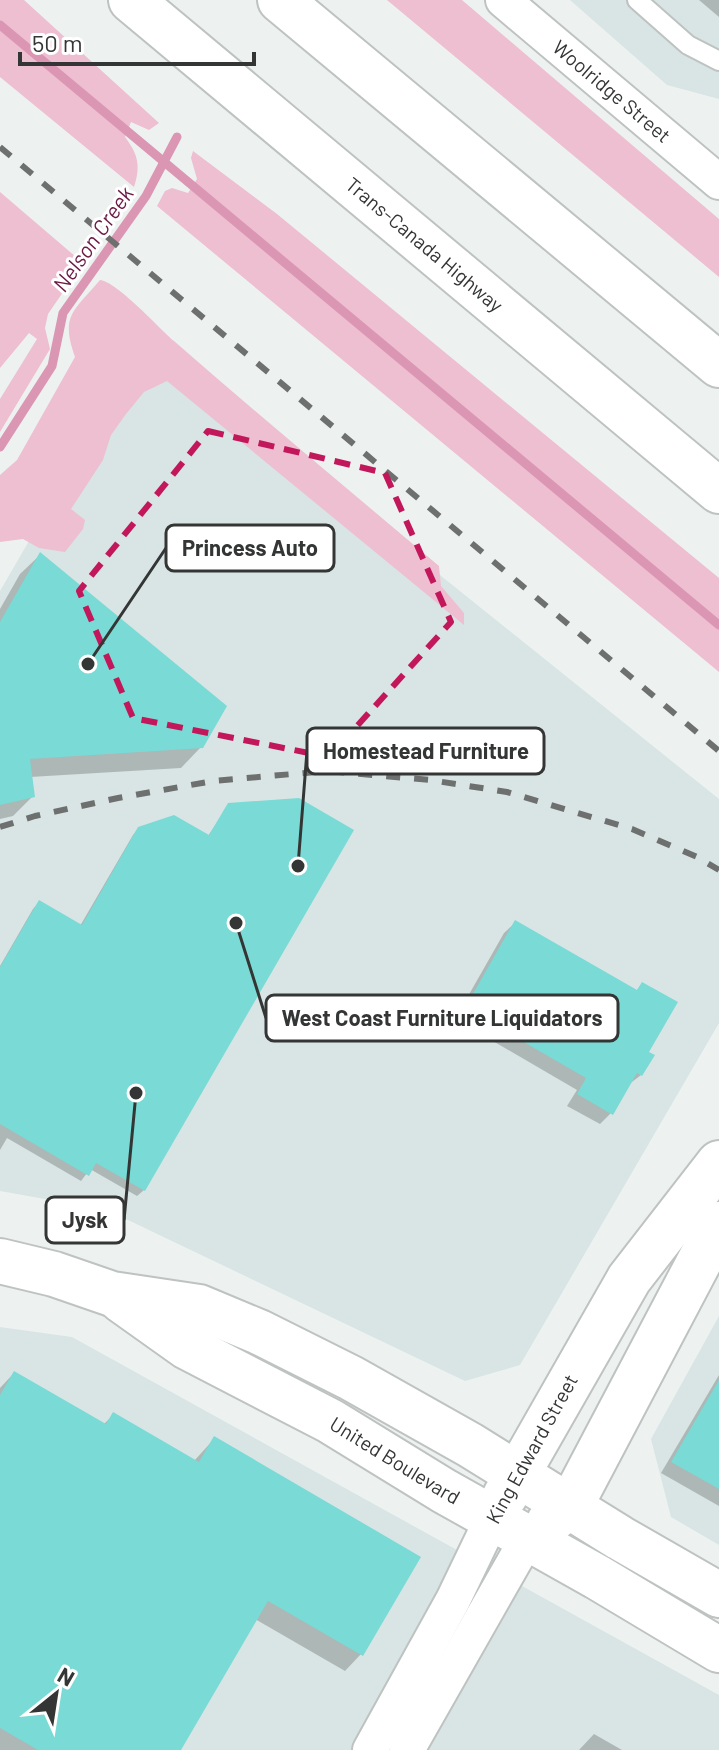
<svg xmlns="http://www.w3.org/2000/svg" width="719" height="1750" viewBox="0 0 719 1750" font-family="Barlow,sans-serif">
<rect width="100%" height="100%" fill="#edf2f1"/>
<g fill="#d8e5e4">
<polygon points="570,0 719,0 719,99 667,85"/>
<polygon points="146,339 719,799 719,1023 520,1365 465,1381 107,1210 0,1191 0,591"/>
<polygon points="719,1316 719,1545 671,1517 651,1439"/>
<polygon points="0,1327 72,1337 719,1695 719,1750 0,1750"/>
</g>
<g fill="#eebed1">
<path d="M 0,0 L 24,0 L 159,123 L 149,130 L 131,122 L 125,137 C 138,154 141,166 134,187 L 0,77 Z"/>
<polygon points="387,0 462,0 719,219 719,277"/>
<polygon points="193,151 277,214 719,578 719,672 157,206 165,191 172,188 188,193 197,179 191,158"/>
<polygon points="0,192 83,263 48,314 45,328 50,349 0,432 0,399 37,339 29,333 0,368"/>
<path d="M 100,280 C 116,281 159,328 174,341 C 261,417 350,491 439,566 L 441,586 L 464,613 L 464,625 L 167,381 L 144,392 L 126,414 L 111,435 L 103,460 L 71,509 L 85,520 L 83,529 L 65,552 L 39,548 L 23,539 L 0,542 L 0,475 L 17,460 L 75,357 C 60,315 74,311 100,280 Z"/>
</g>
<g fill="#0003">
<polygon points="699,0 719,0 719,17"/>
<polygon points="40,555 201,747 181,768 30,777 33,796 13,816 0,819 0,609 20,574"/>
<polygon points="229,805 144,1190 137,1196 90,1169 81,1181 7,1138 0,1150 0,966 33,909 39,902 80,926 133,835 139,828 208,836"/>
<polygon points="516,922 635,992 643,984 647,1052 641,1075 628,1085 611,1113 600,1124 567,1106 577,1090 455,1019 504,933"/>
<polygon points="14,1373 103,1425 114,1414 194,1461 214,1439 361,1654 345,1671 255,1619 179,1750 0,1750 0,1388"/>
<polygon points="719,1375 719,1506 661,1473"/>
<polygon points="594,1734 622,1750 579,1750"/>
</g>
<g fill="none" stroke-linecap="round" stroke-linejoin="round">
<g stroke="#db96b3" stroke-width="9">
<polyline points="0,25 719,625"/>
<polyline points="0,447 52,366 63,313 146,196 177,137"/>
</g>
</g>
<g fill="#7adad5">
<polygon points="40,552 227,706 203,748 30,759 35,797 0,805 0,622"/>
<polygon points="299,798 354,830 145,1191 96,1163 89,1176 0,1124 0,967 39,900 82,925 138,827 174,815 209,835 228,803"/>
<polygon points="515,920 637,990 642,982 678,1002 649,1052 655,1055 642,1076 637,1073 613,1115 577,1094 586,1078 465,1008"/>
<polygon points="14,1371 106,1424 113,1412 199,1462 214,1436 421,1557 363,1656 268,1601 181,1750 38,1750 0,1728 0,1395"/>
<polygon points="719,1380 719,1489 671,1462"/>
</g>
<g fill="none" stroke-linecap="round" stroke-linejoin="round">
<g stroke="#bec3c2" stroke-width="22">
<polyline id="lane" points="637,0 688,45 719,61"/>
</g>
<g stroke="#bec3c2" stroke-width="38">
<g id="street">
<path id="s1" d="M 503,0 L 719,182"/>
<polyline points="370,1750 453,1600 492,1519"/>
<polyline points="407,1750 527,1539"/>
</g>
</g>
<g stroke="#bec3c2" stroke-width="48">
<g id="secondary">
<polyline points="0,1261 54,1274 112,1294 199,1307 259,1332 351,1378 470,1445 620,1538 719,1595"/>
<path id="s2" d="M 121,1300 L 187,1347 L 330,1421 L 444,1491 L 597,1577 L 719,1650"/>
<polyline points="505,1496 629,1279 719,1163"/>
<polyline points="549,1522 571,1505 719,1224"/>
</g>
</g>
<g stroke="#bec3c2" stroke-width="48">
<g id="highway">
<path id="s3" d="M 131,0 L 719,491"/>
<polyline points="280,0 719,365"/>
</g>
</g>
<use href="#lane" stroke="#fff" stroke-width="18"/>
<use href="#street" stroke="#fff" stroke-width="34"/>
<use href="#secondary" stroke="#fff" stroke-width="44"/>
<use href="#highway" stroke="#fff" stroke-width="44"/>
<g stroke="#6d706f" stroke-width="6" stroke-dasharray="14 14" stroke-linecap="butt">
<polyline points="0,147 719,751"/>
<polyline points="0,827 35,816 118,798 213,781 327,771 430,780 507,792 632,829 697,857 719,870"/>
</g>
</g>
<path fill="none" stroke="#c2185b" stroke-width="6" stroke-dasharray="16 10" stroke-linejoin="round" d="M 208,431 L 385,473 L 451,622 L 329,757 L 133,718 L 79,591 Z"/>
<g text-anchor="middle" stroke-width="6" stroke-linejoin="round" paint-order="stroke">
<g font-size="20" fill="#343635" stroke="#fff">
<text dy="7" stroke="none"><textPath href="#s1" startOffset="142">Woolridge Street</textPath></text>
<text dy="7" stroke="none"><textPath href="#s3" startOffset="382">Trans-Canada Highway</textPath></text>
<text transform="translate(532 1449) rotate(-61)" y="7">King Edward Street</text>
<text dy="7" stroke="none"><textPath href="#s2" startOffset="318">United Boulevard</textPath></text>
</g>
<g font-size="22" font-style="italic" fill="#6b1a45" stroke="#fff">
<text transform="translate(93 239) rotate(-55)" y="8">Nelson Creek</text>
</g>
</g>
<path fill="none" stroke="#343635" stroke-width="3" d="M88 664L166 548M298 866L307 751M236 923L266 1018M136 1093L124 1220"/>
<g fill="#343635" stroke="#fff" stroke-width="3">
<circle cx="88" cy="664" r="8"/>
<circle cx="298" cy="866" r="8"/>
<circle cx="236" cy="923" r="8"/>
<circle cx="136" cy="1093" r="8"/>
</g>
<g fill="#fff" stroke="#343635" stroke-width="3">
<rect x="166" y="525" width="168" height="46" rx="8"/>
<rect x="307" y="728" width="237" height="46" rx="8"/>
<rect x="266" y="995" width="352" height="46" rx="8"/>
<rect x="46" y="1197" width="78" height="46" rx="8"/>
</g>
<g font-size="22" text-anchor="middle" font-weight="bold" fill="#343635">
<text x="250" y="556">Princess Auto</text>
<text x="426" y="759">Homestead Furniture</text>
<text x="442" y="1026">West Coast Furniture Liquidators</text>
<text x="85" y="1228">Jysk</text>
</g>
<g transform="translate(56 1694) rotate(30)" stroke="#ffffff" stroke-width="6" paint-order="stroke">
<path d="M0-6L14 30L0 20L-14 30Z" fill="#343635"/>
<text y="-12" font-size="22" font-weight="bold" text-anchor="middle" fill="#343635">N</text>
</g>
<path d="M20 52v12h234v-12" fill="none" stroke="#343635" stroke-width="4"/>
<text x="32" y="52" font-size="24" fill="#343635" stroke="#ffffff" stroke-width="6" paint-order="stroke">50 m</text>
</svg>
